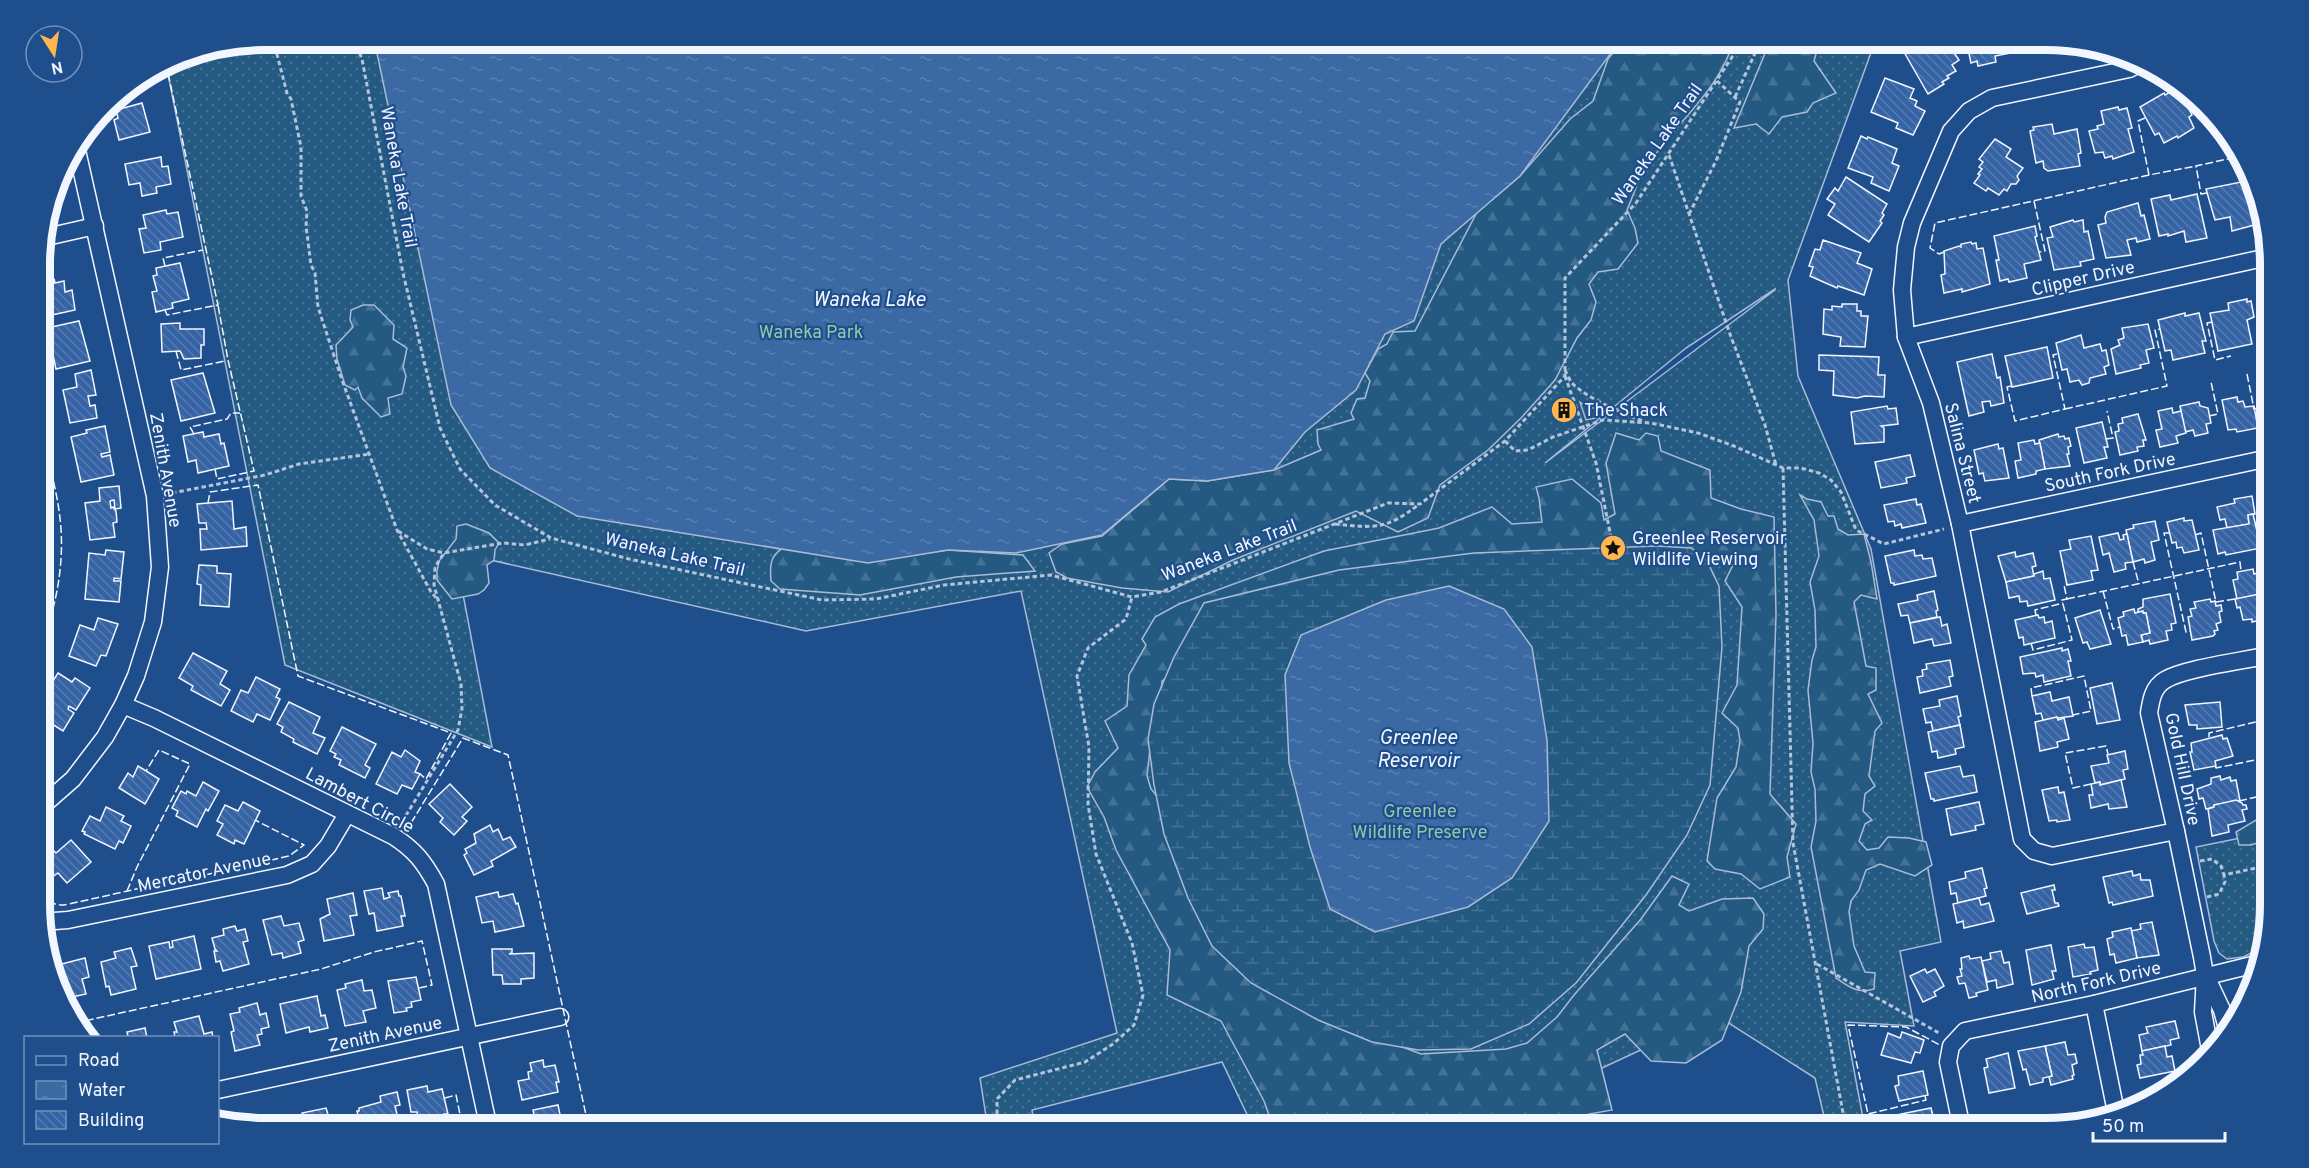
<svg xmlns="http://www.w3.org/2000/svg" width="2309" height="1168" viewBox="0 0 2309 1168" font-family="Overpass,sans-serif">
<defs>
<pattern id="grass-dots" width="8" height="8" patternUnits="userSpaceOnUse" patternTransform="scale(1.5)"><rect width="8" height="8" fill="#245a82"/><path d="M2 2h.1M6 6h.1" fill="none" stroke="#447295" stroke-width="1.8" stroke-linecap="round"/></pattern>
<pattern id="forest-firs" width="22" height="20" patternUnits="userSpaceOnUse" patternTransform="scale(1.5)"><rect width="22" height="20" fill="#245a82"/><path d="M5 1l3.5 6h-7zM16 11l3.5 6h-7z" fill="#447295"/></pattern>
<pattern id="wetland-marsh" width="20" height="14" patternUnits="userSpaceOnUse" patternTransform="scale(1.5)"><rect width="20" height="14" fill="#245a82"/><path d="M1 5h8M5 5V1M11 12h8M15 12V8" fill="none" stroke="#447295"/></pattern>
<pattern id="water-ripples" width="26" height="14" patternUnits="userSpaceOnUse" patternTransform="scale(1.5)"><rect width="26" height="14" fill="#3b69a3"/><path d="M2 4q2-2 4 0t4 0M15 11q2-2 4 0t4 0" fill="none" stroke="#587fb1"/></pattern>
<pattern id="building-back-hatch" width="6" height="6" patternUnits="userSpaceOnUse" patternTransform="scale(1.5)"><rect width="6" height="6" fill="#3563a3"/><path d="M-1 5l2 2M0 0l6 6M5-1l2 2" fill="none" stroke="#537ab1"/></pattern>
</defs>
<rect width="100%" height="100%" fill="#1f4e8c"/>
<g fill="url(#grass-dots)" stroke="#a8bbd7" stroke-width="1.5" fill-rule="evenodd">
<path d="M 263,39 L 1876,39 L 1788,280 L 1798,376 L 1871,549 L 1941,942 L 1900,951 L 1914,1026 L 1845,1022 L 1865,1129 L 1827,1129 L 1815,1078 L 1716,1015 L 1602,1068 L 1467,1105 L 1304,1129 L 1254,1129 L 1222,1062 L 1032,1110 L 1035,1129 L 988,1129 L 980,1078 L 1117,1033 L 1021,591 L 806,631 L 455,552 L 492,747 L 285,665 L 166,64 L 178,56 ZM 1775,289 L 1775,290 L 1545,463 L 1686,348 Z"/>
<polygon points="2270,832 2270,905 2260,949 2243,957 2227,959 2219,953 2214,941 2196,847"/>
</g>
<g fill="url(#forest-firs)" stroke="#a8bbd7" stroke-width="1.5">
<path d="M 1734,39 C 1721,90 1673,125 1646,168 C 1638,180 1633,196 1627,210 L 1635,228 L 1638,243 L 1618,269 L 1598,272 L 1589,284 L 1596,302 L 1591,320 L 1577,338 L 1555,380 L 1521,418 L 1488,450 L 1440,485 L 1428,518 L 1398,532 L 1356,511 L 1233,560 L 1168,592 L 1122,588 L 1067,578 L 1056,572 L 1049,553 L 1062,544 L 1102,536 L 1169,479 L 1207,481 L 1274,470 L 1321,450 L 1318,444 L 1317,430 L 1354,419 L 1351,413 L 1357,399 L 1365,398 L 1370,381 L 1365,373 L 1378,349 L 1387,344 L 1393,332 L 1415,331 L 1476,214 L 1478,200 L 1493,199 L 1520,176 L 1570,119 L 1593,101 L 1608,59 L 1622,40 Z"/>
<polygon points="1771,39 1820,39 1814,61 1836,93 1813,103 1807,112 1782,117 1769,134 1756,124 1734,128"/>
<polygon points="363,305 374,305 394,325 393,339 407,348 403,367 406,376 402,394 388,398 390,414 381,417 362,398 358,387 355,390 345,385 337,359 336,345 353,327 350,320 351,310"/>
<polygon points="1616,433 1639,440 1646,433 1658,436 1661,451 1710,470 1711,498 1741,509 1774,517 1776,615 1770,794 1796,824 1787,857 1790,877 1760,889 1741,874 1715,869 1707,861 1717,798 1736,767 1740,741 1738,728 1722,713 1737,685 1742,607 1725,581 1734,563 1727,554 1717,560 1672,560 1203,647 1162,681 1159,719 1151,740 1147,776 1151,789 1175,818 1363,1032 1421,1054 1506,1049 1527,1043 1557,1017 1574,995 1641,919 1672,876 1689,884 1679,905 1689,911 1722,899 1753,898 1764,914 1763,929 1749,946 1741,992 1722,1040 1686,1063 1651,1061 1625,1034 1597,1050 1612,1110 1508,1129 1274,1129 1264,1101 1221,1021 1167,995 1170,950 1116,850 1104,817 1087,787 1095,772 1118,748 1105,721 1127,706 1129,675 1146,645 1142,639 1155,617 1179,604 1324,551 1439,528 1492,507 1512,524 1542,522 1539,498 1536,487 1572,479 1601,503 1604,520 1615,514 1606,463"/>
<path d="M 1800,495 L 1807,499 L 1821,502 L 1828,516 L 1834,516 L 1838,529 L 1848,535 L 1864,534 L 1871,562 L 1877,599 L 1861,595 L 1854,602 L 1866,666 L 1876,668 L 1876,690 L 1868,694 L 1882,723 L 1875,731 L 1869,776 L 1875,786 L 1865,794 L 1863,811 L 1872,820 L 1865,824 L 1859,841 L 1867,850 L 1879,848 L 1888,837 L 1909,838 L 1926,842 L 1932,865 L 1915,876 L 1880,864 L 1866,870 L 1859,890 L 1851,901 L 1849,912 L 1854,946 L 1865,972 L 1875,973 L 1874,989 C 1857,994 1850,987 1836,978 L 1811,847 L 1816,821 L 1815,789 L 1811,772 L 1813,743 L 1808,690 L 1812,660 L 1816,647 L 1815,610 L 1810,582 L 1819,556 L 1814,520 Z"/>
<polygon points="466,524 489,533 499,543 495,550 494,560 487,565 489,583 484,590 478,594 452,599 437,580 437,571 439,561 456,539 457,526"/>
<path d="M 790,543 L 908,556 L 948,550 L 1023,555 L 1035,571 L 956,577 L 860,595 L 780,589 L 771,581 C 769,559 772,554 790,543 Z"/>
<polygon points="2266,814 2270,821 2270,839 2251,845 2239,845 2236,832"/>
</g>
<polygon fill="url(#wetland-marsh)" stroke="#a8bbd7" stroke-width="1.5" points="1657,546 1691,548 1707,561 1719,586 1722,647 1710,785 1687,835 1646,895 1576,983 1529,1024 1471,1049 1418,1050 1372,1042 1318,1020 1251,983 1212,946 1188,898 1164,834 1154,785 1148,739 1154,704 1174,657 1204,603 1339,570 1474,553"/>
<polygon fill="#245a82" stroke="#a8bbd7" stroke-width="1.5" points="1580,402 1583,404 1611,415 1586,420"/>
<g fill="url(#water-ripples)" stroke="#a8bbd7" stroke-width="1.5">
<polygon points="374,39 1618,39 1617,45 1520,176 1441,244 1414,321 1385,334 1356,390 1305,432 1274,470 1207,481 1169,479 1102,535 1016,553 948,550 868,563 577,516 490,468 451,405"/>
<polygon points="1449,586 1504,609 1532,647 1547,740 1549,821 1512,878 1468,907 1375,932 1330,909 1310,847 1289,763 1285,675 1301,635 1386,600"/>
</g>
<g fill="url(#building-back-hatch)" stroke="#f2f6ff" stroke-width="1.5">
<polygon points="1909,39 1945,39 1959,60 1952,65 1956,71 1947,76 1949,78 1942,82 1944,84 1928,94 1900,45"/>
<polygon points="1966,39 2008,39 2011,53 1995,56 1996,62 1978,66 1977,61 1971,63"/>
<polygon points="1885,78 1914,89 1910,98 1917,101 1915,106 1925,111 1913,135 1896,128 1898,123 1871,112"/>
<polygon points="2178,88 2192,115 2189,117 2194,128 2178,138 2177,136 2164,143 2159,133 2155,135 2140,107 2164,93 2165,95"/>
<polygon points="142,103 150,132 119,140 114,120 118,118 116,110"/>
<polygon points="2118,107 2119,110 2127,108 2132,128 2128,129 2134,152 2113,159 2112,156 2105,158 2103,152 2095,153 2089,131 2098,129 2097,126 2104,124 2101,111"/>
<polygon points="2052,124 2054,134 2077,129 2081,153 2078,154 2080,166 2048,171 2044,168 2043,161 2036,163 2030,131 2034,130 2033,127"/>
<polygon points="1861,136 1867,139 1868,137 1897,149 1892,163 1899,166 1889,191 1871,183 1873,177 1848,168"/>
<polygon points="1995,139 2011,149 2006,157 2023,168 2017,176 2019,180 2016,184 2011,184 2007,191 2004,189 1999,195 1988,188 1986,191 1974,183 1980,175 1978,174 1982,169 1979,167 1983,162 1979,159"/>
<polygon points="161,157 162,167 168,166 171,184 156,187 157,193 142,196 140,183 129,185 125,164"/>
<polygon points="1846,177 1887,204 1882,213 1884,215 1880,221 1882,223 1869,242 1828,215 1835,204 1827,199 1835,188 1838,191"/>
<polygon points="2246,181 2258,224 2232,231 2230,217 2215,220 2206,189"/>
<polygon points="2197,194 2207,238 2186,242 2184,231 2168,236 2168,234 2159,236 2151,199 2170,195 2171,200"/>
<polygon points="2138,203 2141,216 2144,215 2150,239 2137,242 2136,238 2127,240 2131,255 2106,258 2098,225 2106,223 2105,217 2107,212"/>
<polygon points="166,210 167,214 178,212 183,237 160,242 161,250 144,253 139,229 146,228 143,215"/>
<polygon points="2073,220 2074,222 2083,220 2084,232 2088,231 2094,259 2080,262 2081,266 2054,270 2047,238 2053,237 2050,227"/>
<polygon points="2035,226 2037,236 2035,237 2041,260 2024,264 2027,278 2009,282 2008,279 2000,281 1996,260 1999,260 1994,236"/>
<polygon points="1823,240 1861,253 1857,263 1872,269 1864,295 1838,286 1837,288 1810,276 1813,267 1809,266 1815,249 1820,250"/>
<polygon points="1971,242 1972,244 1976,243 1977,249 1983,248 1990,284 1962,292 1962,289 1944,293 1941,275 1945,274 1944,251 1959,246 1961,247 1961,244"/>
<polygon points="180,263 189,299 172,303 173,308 156,312 152,292 157,291 153,276 157,275 156,268"/>
<polygon points="64,281 65,292 72,290 75,310 47,316 41,286"/>
<polygon points="2268,295 2268,327 2267,327 2260,297"/>
<polygon points="2247,299 2247,302 2251,301 2254,317 2247,320 2252,344 2218,351 2210,313 2229,310 2228,303"/>
<polygon points="1842,304 1857,304 1857,311 1861,311 1861,316 1868,316 1865,347 1840,346 1841,337 1823,334 1824,309 1832,310 1832,306 1842,307"/>
<polygon points="2185,313 2185,316 2199,313 2206,341 2202,341 2205,353 2173,360 2171,350 2165,351 2158,320"/>
<polygon points="79,321 90,361 56,369 47,328"/>
<polygon points="180,323 180,329 204,329 204,345 201,345 201,358 184,359 180,351 162,352 161,324"/>
<polygon points="2148,324 2154,348 2146,350 2149,363 2140,365 2141,368 2116,374 2111,349 2120,345 2118,340 2124,338 2122,328"/>
<polygon points="2081,335 2084,348 2100,344 2102,351 2106,350 2109,365 2104,367 2106,374 2090,378 2089,383 2082,385 2079,380 2070,382 2067,369 2062,370 2056,343"/>
<polygon points="2047,347 2053,378 2012,387 2005,356"/>
<polygon points="1992,354 1997,378 2000,377 2004,403 1991,406 1990,401 1982,402 1984,412 1969,416 1957,362"/>
<polygon points="1819,355 1879,357 1878,375 1885,375 1884,397 1865,396 1857,398 1833,395 1834,371 1819,370"/>
<polygon points="91,370 96,395 88,396 90,406 95,405 97,418 70,423 63,390 77,387 75,374"/>
<polygon points="203,373 215,413 181,421 171,380"/>
<polygon points="2269,377 2269,414 2265,415 2261,398 2266,397 2262,378"/>
<polygon points="2237,397 2238,402 2243,401 2245,407 2254,406 2258,428 2237,432 2236,429 2228,430 2222,400"/>
<polygon points="1568,402 1572,412 1560,418 1555,407"/>
<polygon points="2199,402 2200,406 2208,408 2211,423 2206,424 2208,433 2195,436 2193,430 2185,432 2180,406"/>
<polygon points="1887,406 1888,409 1896,408 1898,424 1881,426 1884,428 1884,442 1855,444 1851,412"/>
<polygon points="2172,408 2173,413 2181,411 2186,433 2176,436 2178,443 2160,447 2156,430 2162,429 2158,411"/>
<polygon points="2138,414 2146,440 2143,440 2144,446 2137,447 2138,451 2120,455 2115,432 2119,431 2118,424 2123,423 2122,418"/>
<polygon points="2102,422 2108,447 2104,447 2107,458 2084,463 2076,428"/>
<polygon points="105,426 110,452 101,454 102,457 110,455 114,475 81,482 71,437 87,433 86,430"/>
<polygon points="203,432 204,437 219,434 221,444 224,443 229,466 198,473 196,460 188,462 183,436"/>
<polygon points="2058,434 2059,437 2064,436 2065,439 2069,438 2071,446 2068,447 2069,454 2067,454 2070,466 2045,469 2039,440"/>
<polygon points="2034,440 2035,444 2040,443 2045,469 2036,471 2036,474 2018,478 2015,461 2021,460 2018,443"/>
<polygon points="1998,444 1999,449 2003,448 2009,478 1985,481 1983,473 1979,474 1974,450"/>
<polygon points="1910,455 1915,476 1906,478 1907,483 1881,488 1875,462"/>
<polygon points="119,486 121,508 115,509 114,500 110,501 111,508 113,507 116,511 117,522 113,523 115,537 90,540 85,503 100,501 99,488"/>
<polygon points="2252,496 2255,514 2248,515 2249,524 2227,528 2225,519 2220,520 2217,507 2235,503 2234,499"/>
<polygon points="1916,499 1917,505 1921,504 1926,523 1902,528 1901,524 1895,526 1894,521 1888,522 1884,505"/>
<polygon points="232,501 234,529 246,527 247,546 201,550 200,529 207,529 206,523 199,523 197,504"/>
<polygon points="2253,514 2261,548 2226,555 2225,552 2218,554 2213,530 2249,524 2248,515"/>
<polygon points="2184,518 2184,521 2192,520 2199,550 2184,553 2182,547 2177,548 2176,542 2172,543 2167,522"/>
<polygon points="2155,521 2159,540 2151,542 2155,560 2145,563 2144,559 2133,562 2126,530 2134,528 2133,525"/>
<polygon points="2118,533 2120,540 2124,539 2123,535 2127,534 2133,562 2125,563 2126,569 2114,572 2109,553 2103,555 2099,537"/>
<polygon points="2091,536 2098,570 2091,571 2093,580 2067,585 2060,551 2071,549 2069,540"/>
<polygon points="106,550 124,552 121,579 114,578 114,581 121,581 119,602 85,599 89,553 105,555"/>
<polygon points="1914,550 1915,556 1922,555 1923,559 1932,558 1936,576 1894,585 1894,583 1891,583 1885,556"/>
<polygon points="2015,552 2016,557 2033,553 2036,566 2032,567 2034,576 2006,582 1998,556"/>
<polygon points="199,565 217,566 217,573 231,574 229,607 200,605 201,585 197,584"/>
<polygon points="2253,569 2254,574 2263,572 2268,593 2237,599 2233,580 2238,579 2237,572"/>
<polygon points="2043,571 2044,579 2050,578 2055,600 2028,606 2027,601 2020,602 2019,596 2009,598 2006,582 2034,576 2034,574"/>
<polygon points="1934,591 1938,610 1936,611 1937,617 1910,623 1908,615 1901,616 1898,604 1918,600 1917,595"/>
<polygon points="2269,592 2269,618 2252,622 2252,619 2243,620 2240,607 2237,608 2235,599"/>
<polygon points="2170,594 2176,623 2171,624 2172,630 2166,631 2168,640 2150,644 2149,640 2143,642 2141,635 2150,633 2146,613 2138,612 2138,609 2143,607 2143,599"/>
<polygon points="2210,599 2211,602 2215,601 2216,606 2221,605 2222,611 2219,612 2221,622 2216,624 2218,630 2214,631 2215,634 2213,636 2192,640 2188,617 2192,616 2190,609 2196,608 2194,602"/>
<polygon points="2134,609 2135,613 2143,611 2143,613 2146,613 2150,633 2141,635 2143,642 2128,645 2126,635 2122,636 2118,618 2124,616 2123,612"/>
<polygon points="2100,610 2111,644 2090,649 2087,642 2083,643 2075,618"/>
<polygon points="2038,615 2039,618 2044,617 2045,623 2052,621 2055,638 2024,645 2023,637 2019,638 2015,620"/>
<polygon points="1940,617 1942,626 1947,624 1951,643 1934,646 1932,639 1914,643 1910,623"/>
<polygon points="98,618 118,624 106,656 101,655 96,666 69,656 80,625 94,630"/>
<polygon points="2062,648 2062,651 2068,649 2071,661 2068,661 2071,676 2044,682 2043,675 2036,677 2035,673 2023,674 2020,657"/>
<polygon points="193,653 227,671 220,684 230,690 221,706 191,690 193,686 179,678"/>
<polygon points="1950,660 1953,676 1949,677 1951,686 1920,693 1917,677 1923,676 1922,670 1927,669 1926,664"/>
<polygon points="58,673 72,682 75,678 90,688 76,710 69,706 68,709 74,713 63,731 41,717 40,701"/>
<polygon points="256,677 280,689 276,697 280,699 270,720 257,714 253,722 231,711 241,690 248,693"/>
<polygon points="2112,683 2120,720 2097,724 2090,688"/>
<polygon points="2050,692 2052,701 2069,697 2073,716 2043,720 2041,713 2036,714 2032,696"/>
<polygon points="1957,696 1961,716 1958,717 1960,725 1933,731 1931,722 1926,723 1923,709 1940,706 1939,700"/>
<polygon points="2269,696 2269,719 2268,719 2267,711 2262,712 2260,698"/>
<polygon points="289,702 320,717 313,733 325,738 317,754 293,742 294,739 281,732 283,727 277,724"/>
<polygon points="2220,702 2222,727 2197,729 2197,725 2189,725 2185,705"/>
<polygon points="2057,717 2058,720 2064,718 2069,739 2057,742 2058,747 2040,751 2035,722"/>
<polygon points="2268,719 2270,738 2264,739 2260,721"/>
<polygon points="1960,725 1964,747 1955,749 1956,754 1938,758 1937,751 1932,752 1928,732"/>
<polygon points="342,727 376,744 365,765 370,768 365,778 339,765 341,760 334,757 336,754 330,751"/>
<polygon points="41,734 52,746 41,758"/>
<polygon points="2222,735 2223,739 2227,738 2233,756 2215,761 2216,766 2194,770 2190,752 2192,752 2191,743"/>
<polygon points="405,750 420,761 415,772 420,774 412,789 402,785 397,794 376,784 392,752 401,757"/>
<polygon points="2125,751 2128,769 2123,770 2125,779 2100,785 2100,782 2095,783 2091,766 2109,763 2107,755"/>
<polygon points="138,766 159,779 145,804 119,788 128,773 133,777"/>
<polygon points="1960,766 1963,777 1974,775 1977,792 1934,801 1934,799 1931,799 1925,773"/>
<polygon points="2220,776 2221,780 2230,777 2231,781 2236,780 2240,801 2214,805 2214,807 2206,809 2203,798 2199,799 2197,789 2211,784 2211,778"/>
<polygon points="2121,780 2127,807 2109,809 2108,804 2091,808 2089,795 2093,795 2091,784 2100,782 2100,785"/>
<polygon points="203,782 219,791 208,811 206,809 197,827 176,816 178,811 172,808 181,791 186,794 187,791 196,796"/>
<polygon points="450,784 472,807 462,817 467,821 454,835 440,822 443,818 429,804"/>
<polygon points="2058,787 2059,793 2064,792 2070,820 2057,822 2057,820 2049,821 2042,790"/>
<polygon points="2236,800 2242,803 2243,805 2246,805 2247,809 2242,810 2245,821 2228,825 2229,832 2212,836 2208,809 2214,807 2214,805"/>
<polygon points="243,802 260,811 244,844 235,840 234,844 217,835 223,824 217,821 225,805 238,811"/>
<polygon points="1979,802 1984,824 1975,826 1976,830 1951,835 1946,809"/>
<polygon points="106,807 124,816 121,821 131,826 123,843 119,841 115,849 84,834 85,832 82,831 90,816 100,821"/>
<polygon points="490,825 493,832 498,829 503,840 510,837 516,847 491,861 493,866 474,875 464,855 467,853 465,849 476,843 474,834"/>
<polygon points="71,840 91,862 67,883 58,873 52,877 41,863 54,851 56,853"/>
<polygon points="1982,868 1987,888 1984,889 1986,896 1958,903 1956,893 1951,894 1949,882 1966,878 1965,872"/>
<polygon points="2132,871 2133,876 2140,874 2141,880 2150,880 2153,896 2113,905 2112,902 2109,903 2103,877"/>
<polygon points="2054,885 2055,890 2052,890 2055,903 2058,903 2059,906 2027,914 2021,893"/>
<polygon points="382,888 384,899 390,897 388,893 398,891 399,896 401,896 405,916 401,916 403,926 377,931 374,913 369,914 364,891"/>
<polygon points="498,892 499,897 513,894 516,904 518,903 524,926 495,932 493,921 482,923 476,897"/>
<polygon points="353,893 357,915 350,916 354,935 324,941 320,919 330,914 327,899"/>
<polygon points="1979,898 1981,905 1989,903 1994,921 1964,928 1963,921 1957,923 1953,904"/>
<polygon points="281,916 284,926 299,923 304,940 298,942 301,953 283,958 282,953 272,955 263,920"/>
<polygon points="2152,922 2159,955 2137,958 2131,931 2141,929 2140,924"/>
<polygon points="235,926 237,931 245,929 248,941 243,942 249,964 223,971 220,961 216,962 214,951 217,951 215,949 212,938 224,935 223,929"/>
<polygon points="2131,928 2137,958 2116,963 2114,954 2110,955 2107,939 2113,937 2112,932"/>
<polygon points="194,936 201,969 156,979 149,946 169,942 170,948 173,947 172,941"/>
<polygon points="2084,944 2085,948 2094,947 2098,970 2090,972 2091,974 2073,977 2068,947"/>
<polygon points="2051,945 2056,971 2052,971 2054,979 2032,985 2026,950"/>
<polygon points="131,948 137,966 131,967 136,989 111,995 109,986 106,987 101,962 116,958 114,952"/>
<polygon points="492,949 512,949 512,953 509,954 534,953 534,978 521,979 521,984 503,984 502,975 493,975"/>
<polygon points="2001,951 2004,963 2009,962 2013,984 1997,988 1996,980 1987,982 1982,961 1991,959 1990,953"/>
<polygon points="1969,956 1970,959 1981,957 1988,990 1976,993 1977,996 1969,998 1965,983 1959,984 1957,977 1962,976 1960,969 1962,969 1961,958"/>
<polygon points="85,958 89,977 82,979 86,994 63,999 62,1001 56,991 50,967"/>
<polygon points="1925,969 1927,973 1935,969 1944,986 1934,992 1936,996 1923,1002 1910,976"/>
<polygon points="416,977 421,1000 411,1002 412,1007 406,1008 407,1011 394,1013 388,981"/>
<polygon points="362,980 364,991 372,990 376,1008 363,1011 366,1022 345,1026 337,990 346,988 345,984"/>
<polygon points="317,996 321,1016 325,1015 328,1028 310,1032 309,1027 286,1033 280,1004"/>
<polygon points="257,1003 260,1015 266,1013 269,1027 261,1029 262,1034 257,1035 260,1045 235,1051 231,1032 234,1031 230,1014 240,1012 239,1008"/>
<polygon points="199,1016 204,1034 212,1032 213,1038 175,1038 174,1032 177,1032 174,1022"/>
<polygon points="2175,1021 2179,1038 2170,1040 2171,1045 2142,1051 2139,1035 2148,1033 2146,1027"/>
<polygon points="145,1028 147,1038 122,1038 128,1036 127,1032"/>
<polygon points="1902,1032 1924,1040 1920,1053 1915,1052 1911,1063 1881,1055 1888,1033 1900,1038"/>
<polygon points="2065,1042 2068,1055 2075,1054 2077,1063 2072,1065 2074,1075 2072,1076 2073,1079 2051,1085 2049,1077 2052,1076 2045,1046"/>
<polygon points="2045,1046 2052,1076 2043,1078 2043,1082 2030,1085 2026,1069 2023,1070 2018,1051"/>
<polygon points="2165,1046 2167,1057 2172,1056 2175,1071 2140,1078 2137,1065 2141,1064 2140,1055 2143,1055 2142,1051"/>
<polygon points="2008,1053 2015,1088 1989,1093 1984,1068 1988,1067 1986,1059"/>
<polygon points="543,1060 544,1067 555,1065 559,1082 556,1082 558,1092 522,1100 518,1081 529,1079 528,1072 532,1071 530,1063"/>
<polygon points="1923,1071 1928,1095 1899,1101 1895,1086 1899,1085 1898,1076"/>
<polygon points="427,1086 428,1092 442,1089 448,1114 444,1114 446,1124 420,1129 417,1112 411,1112 407,1090"/>
<polygon points="397,1092 400,1105 395,1106 400,1127 361,1129 357,1111 359,1111 359,1108 381,1102 380,1096"/>
<polygon points="2168,1092 2151,1101 2150,1096"/>
<polygon points="558,1105 563,1129 534,1129 532,1119 535,1118 533,1110"/>
<polygon points="326,1108 329,1118 334,1117 335,1122 343,1121 345,1129 305,1129 302,1113"/>
<polygon points="1931,1108 1934,1120 1930,1120 1932,1129 1899,1129 1896,1115"/>
<polygon points="288,1118 291,1129 270,1129 268,1122"/>
<polygon points="2014,1120 2015,1129 1998,1129 1997,1124"/>
<polygon points="2086,1121 2087,1123 2066,1127 2065,1126"/>
<polygon points="2047,1124 2048,1129 2026,1129"/>
</g>
<g fill="none" stroke-linecap="round" stroke-linejoin="round">
<g stroke="#f2f6ff" stroke-width="19">
<g id="street">
<polyline points="2143,62 2129,69 1992,98 1969,111 1951,131 1912,223 1906,247 1902,290 1906,337 1931,403 1960,524 2022,839 2034,851 2052,856 2176,831"/>
<polyline points="42,238 95,226"/>
<polyline points="1906,337 2268,257"/>
<polyline points="1960,524 2269,458"/>
<path d="M 123,705 L 154,718 L 393,836 C 415,850 424,862 436,884 L 489,1129"/>
<polyline points="41,807 73,779 105,737 123,705 136,676 153,622 160,567 155,496 76,146"/>
<polyline points="41,922 68,920 287,875 312,864 328,846 347,814"/>
<polyline points="2206,976 2222,1010 2228,1032"/>
<polyline points="2094,1004 2117,1117"/>
<path d="M 2211,1055 L 2203,1012 L 2205,975 L 2202,957 L 2176,831 L 2149,713 C 2151,700 2153,687 2165,680 C 2185,668 2244,661 2269,655"/>
<polyline points="218,1090 560,1017"/>
<polyline points="1962,1129 1948,1062 1951,1046 1965,1031 2094,1004 2256,964"/>
</g>
</g>
<g stroke="#b3c4dc" stroke-width="3" stroke-dasharray="4.5 3" stroke-linecap="butt">
<polyline points="273,39 287,93 291,99 301,147 301,196 307,211 306,226 311,265 315,273 318,307 342,380 397,530 431,592 439,601"/>
<polyline points="354,39 362,59 403,273 440,428 460,469 495,505 551,538 629,559 822,600 876,599 944,585 1051,575 1132,597 1161,592 1388,503 1420,504 1505,441 1565,376 1565,278 1636,203 1734,54 1737,39"/>
<polyline points="1735,97 1756,51 1764,39"/>
<polyline points="1669,155 1731,337 1765,425 1776,465"/>
<polyline points="1689,214 1716,161 1740,102 1717,81"/>
<path d="M 1565,370 C 1567,374 1569,379 1572,383 C 1585,397 1625,415 1643,421"/>
<polyline points="1565,376 1596,463 1613,547"/>
<polyline points="1505,441 1515,451 1528,450 1553,437 1603,420 1651,423 1698,433 1734,446 1783,468 1801,468 1819,473 1831,480 1841,492 1856,530 1884,544 1944,529"/>
<polyline points="1783,468 1793,843 1846,1129"/>
<polyline points="172,493 265,475 299,464 370,454"/>
<path d="M 1335,524 C 1374,528 1386,530 1418,505"/>
<polyline points="398,531 427,549 444,553"/>
<polyline points="402,822 458,730 462,709 461,684 434,585 435,567 444,553 503,543 525,545 550,539"/>
<polyline points="2200,861 2212,859 2221,866 2224,875"/>
<polyline points="2207,897 2219,894 2225,882 2224,875 2270,865"/>
<polyline points="1817,964 1939,1033"/>
<polyline points="997,1129 997,1099 1015,1080 1085,1062 1113,1044 1134,1025 1143,995 1132,943 1096,854 1088,804 1089,747 1077,676 1088,648 1126,619 1132,597"/>
</g>
<use href="#street" stroke="#1f4e8c" stroke-width="16"/>
<g stroke="#f2f6ff" stroke-width="1.5" stroke-dasharray="8 3" stroke-linecap="butt">
<polyline points="2187,106 2193,102 2207,123"/>
<polyline points="2145,118 2138,121 2149,175 2196,166"/>
<polyline points="2207,193 2201,194 2196,166 2232,158 2207,123 2214,118"/>
<polyline points="2034,201 2045,251 2039,252"/>
<polyline points="1944,252 1939,254 1930,248 1935,223 2149,175"/>
<polyline points="165,266 163,258 203,250"/>
<polyline points="40,271 52,269 55,283"/>
<polyline points="2262,307 2257,309 2268,359"/>
<polyline points="165,310 167,315 218,305 166,64"/>
<polyline points="2212,322 2207,323 2215,360 2231,356"/>
<polyline points="176,351 181,370 225,361"/>
<polyline points="2247,374 2254,409 2263,407"/>
<polyline points="2011,386 2007,387 2015,421 2065,409 2053,355 2057,354"/>
<polyline points="2065,409 2167,386 2155,330 2160,329"/>
<polyline points="2209,416 2218,414 2211,382"/>
<path d="M 40,417 C 45,451 56,484 60,518 C 65,561 57,607 40,646"/>
<polyline points="194,434 190,427 227,419 231,413 240,413"/>
<polyline points="2106,439 2113,438 2107,411"/>
<polyline points="215,469 217,479 254,471 228,360 218,305"/>
<polyline points="208,503 210,492 258,485 298,676 451,733 426,779 420,774"/>
<polyline points="2169,533 2164,533 2186,632 2190,631"/>
<polyline points="2195,535 2201,533 2216,602 2235,599"/>
<polyline points="2133,562 2139,584"/>
<polyline points="2103,591 2113,629 2120,627"/>
<polyline points="2067,599 2240,562 2241,571"/>
<polyline points="2036,615 2035,610 2063,603"/>
<polyline points="2031,643 2033,650 2072,640 2062,600 2067,599 2064,585 2067,584"/>
<polyline points="2032,696 2031,688 2084,676 2091,711 2073,715"/>
<polyline points="2209,737 2209,733 2260,721"/>
<polyline points="2215,766 2216,768 2270,757"/>
<polyline points="2091,784 2073,788 2065,753 2106,746 2108,754"/>
<polyline points="2239,801 2270,794"/>
<polyline points="411,823 463,738 508,755 589,1129"/>
<polyline points="127,891 137,867 190,764 159,750 146,771"/>
<path d="M 41,893 C 50,903 55,907 69,904 L 177,880 L 177,878 L 185,876 L 187,879 L 289,856 L 304,845 L 255,820"/>
<polyline points="75,1023 321,969 374,952 422,941 432,985 419,988"/>
<polyline points="1925,1096 1926,1100 1868,1114 1848,1025 1906,1027 1940,1045"/>
<polyline points="445,1098 456,1095 463,1129"/>
<polyline points="1868,1114 1871,1129"/>
<polyline points="344,1123 352,1121 354,1129"/>
</g>
</g>
<defs>
<g id="building-disc" transform="scale(1.35)"><circle r="9.5" fill="#ffb74d" stroke="#1f4e8c"/><path d="M-4-6H4V6H1V3H-1V6H-4ZM-2.5-4.3h1.7v1.8h-1.7ZM.8-4.3h1.7v1.8H.8ZM-2.5-1h1.7V.8h-1.7ZM.8-1h1.7V.8H.8Z" fill="#111"/></g>
<g id="sight-disc" transform="scale(1.35)"><circle r="9.5" fill="#ffb74d" stroke="#1f4e8c"/><path d="M0-6L1.8-2.2L6-1.7L2.9 1.2L3.7 5.4L0 3.3L-3.7 5.4L-2.9 1.2L-6-1.7L-1.8-2.2Z" fill="#111"/></g>
</defs>
<g fill-rule="evenodd">
<use href="#building-disc" x="1564" y="410"/>
<use href="#sight-disc" x="1613" y="548"/>
</g>
<g text-anchor="middle" stroke-width="4.5" stroke-linejoin="round" paint-order="stroke">
<g font-size="18" fill="#f2f6ff" stroke="#1f4e8c">
<text transform="translate(1657 144) rotate(-55)" y="6">Waneka Lake Trail</text>
<text transform="translate(399 177) rotate(80)" y="6">Waneka Lake Trail</text>
<text transform="translate(2083 278) rotate(-13)" y="6">Clipper Drive</text>
<text transform="translate(1963 453) rotate(76)" y="6">Salina Street</text>
<text transform="translate(166 470) rotate(80)" y="6">Zenith Avenue</text>
<text transform="translate(2110 472) rotate(-12)" y="6">South Fork Drive</text>
<text transform="translate(1229 550) rotate(-21)" y="6">Waneka Lake Trail</text>
<text transform="translate(675 554) rotate(13)" y="6">Waneka Lake Trail</text>
<text transform="translate(2183 769) rotate(78)" y="6">Gold Hill Drive</text>
<text transform="translate(360 800) rotate(28)" y="6">Lambert Circle</text>
<text transform="translate(204 872) rotate(-12)" y="6">Mercator Avenue</text>
<text transform="translate(2096 982) rotate(-13)" y="6">North Fork Drive</text>
<text transform="translate(385 1034) rotate(-12)" y="6">Zenith Avenue</text>
</g>
<g font-size="18" fill="#97c8a6" stroke="#1f4e8c">
<text x="811" y="338">Waneka Park</text>
<text x="1420" y="817">Greenlee<tspan x="1420" dy="21">Wildlife Preserve</tspan></text>
</g>
<g font-size="18" fill="#f2f6ff" stroke="#1f4e8c" text-anchor="start">
<text x="1584" y="416">The Shack</text>
<text x="1632" y="544">Greenlee Reservoir<tspan x="1632" dy="21">Wildlife Viewing</tspan></text>
</g>
<g font-size="20" font-style="italic" fill="#f2f6ff" stroke="#1f4e8c">
<text x="869" y="306">Waneka Lake</text>
<text x="1418" y="744">Greenlee<tspan x="1418" dy="23">Reservoir</tspan></text>
</g>
</g>
<path d="M0 0H2309V1168H0ZM264 50H2046A214 214 0 0 1 2260 264V904A214 214 0 0 1 2046 1118H264A214 214 0 0 1 50 904V264A214 214 0 0 1 264 50Z" fill="#1f4e8c" fill-rule="evenodd"/>
<path fill="none" stroke="#f2f6ff" stroke-width="8" d="M264 50H2046A214 214 0 0 1 2260 264V904A214 214 0 0 1 2046 1118H264A214 214 0 0 1 50 904V264A214 214 0 0 1 264 50Z"/>
<rect x="24" y="1036" width="195" height="108" fill="#1f4e8c" stroke="#7391ba" stroke-width="1.5"/>
<rect x="36" y="1056" width="30" height="9" fill="#1f4e8c" stroke="#7391ba" stroke-width="1.5"/>
<text x="78" y="1066" font-size="18" fill="#f2f6ff">Road</text>
<rect x="36" y="1081" width="30" height="18" fill="url(#water-ripples)" stroke="#7391ba" stroke-width="1.5"/>
<text x="78" y="1096" font-size="18" fill="#f2f6ff">Water</text>
<rect x="36" y="1111" width="30" height="18" fill="url(#building-back-hatch)" stroke="#7391ba" stroke-width="1.5"/>
<text x="78" y="1126" font-size="18" fill="#f2f6ff">Building</text>
<g transform="translate(54 54) rotate(168)"><circle r="28" fill="#1f4e8c" stroke="#7391ba" stroke-width="1.5"/>
<path d="M0-4.5L10 22L0 15L-10 22Z" fill="#ffb74d"/>
<text y="-9" font-size="16" font-weight="bold" text-anchor="middle" fill="#f2f6ff">N</text>
</g>
<path d="M2093 1132v9h132v-9" fill="none" stroke="#f2f6ff" stroke-width="3"/>
<text x="2102" y="1132" font-size="18" fill="#f2f6ff" stroke="#1f4e8c" stroke-width="4.5" paint-order="stroke">50 m</text>
</svg>
